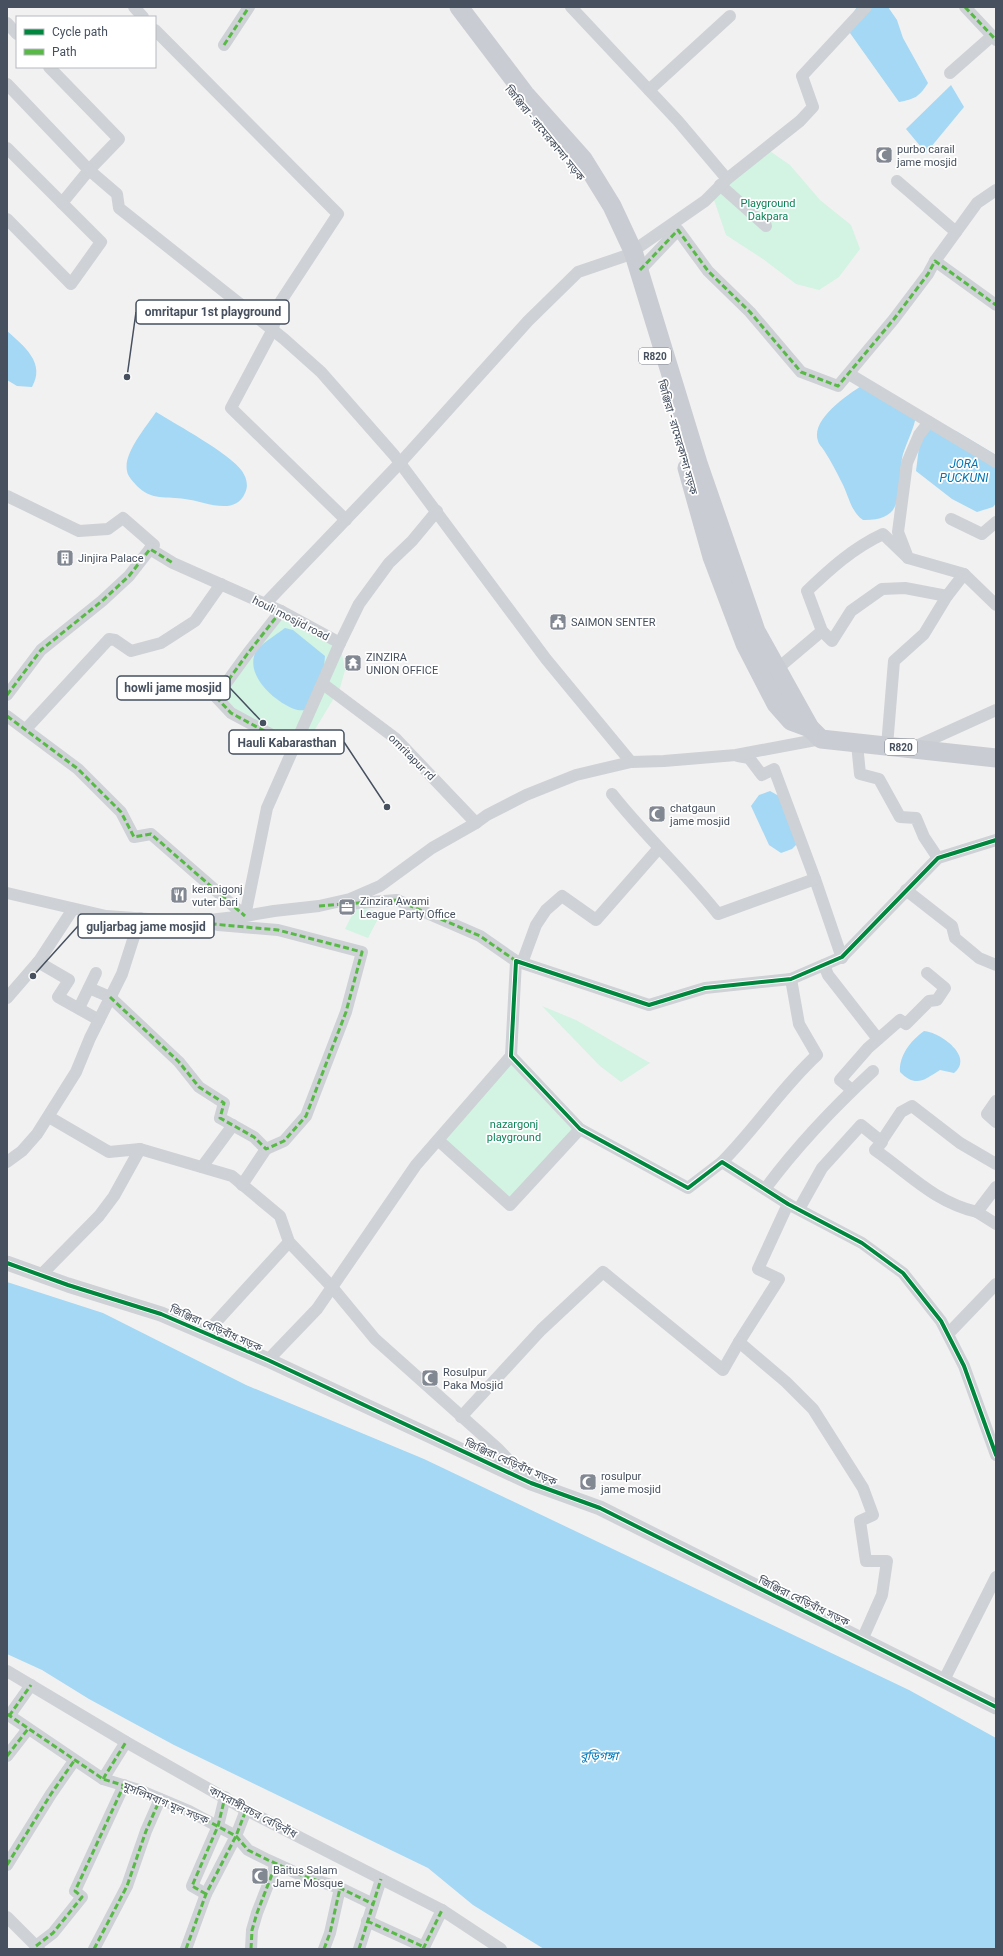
<svg xmlns="http://www.w3.org/2000/svg" width="1003" height="1956" viewBox="0 0 1003 1956" font-family="Roboto,'Noto Sans Bengali',sans-serif">
<rect width="100%" height="100%" fill="#f2f1f1"/>
<g fill="#d3f3e3">
<polygon points="764,147 790,165 820,200 851,225 860,249 839,277 819,290 796,284 763,259 726,235 714,200"/>
<path d="M 285,617 L 340,643 L 345,670 L 340,688 L 305,746 L 294,747 L 249,725 L 219,692 C 228,666 258,624 285,617 Z"/>
<polygon points="357,905 381,913 368,938 345,929"/>
<polygon points="542,1006 576,1020 650,1063 621,1082 600,1066"/>
<polygon points="511,1056 580,1129 510,1205 438,1140"/>
</g>
<g fill="#a4d8f4">
<path d="M 857,7 L 888,7 L 897,20 L 903,38 L 928,83 C 919,97 915,99 899,102 L 845,26 Z"/>
<polygon points="951,85 964,107 926,153 906,129"/>
<path d="M 7,331 C 24,346 46,363 32,387 L 17,386 L 7,380 Z"/>
<path d="M 866,383 L 916,416 C 914,429 907,441 903,454 C 895,486 910,521 863,520 C 850,511 849,495 841,481 C 836,471 831,461 825,452 C 823,448 819,445 818,441 C 810,419 850,393 866,383 Z"/>
<path d="M 156,412 C 177,425 229,453 242,471 C 246,477 249,485 245,493 C 235,517 204,501 185,499 C 166,496 152,501 137,486 C 133,481 128,477 127,471 C 123,453 147,426 156,412 Z"/>
<polygon points="927,427 956,431 996,455 996,503 993,507 977,512 952,499 916,471 919,447"/>
<path d="M 285,628 L 293,630 L 325,656 L 324,667 L 309,710 C 304,710 299,711 294,709 C 274,701 244,675 256,651 C 257,647 280,632 285,628 Z"/>
<polygon points="770,791 779,796 798,843 792,849 781,853 769,845 751,806 759,795"/>
<path d="M 924,1031 C 940,1032 975,1057 954,1073 L 940,1070 C 924,1080 916,1088 900,1072 C 899,1056 910,1041 924,1031 Z"/>
<polygon points="7,1282 103,1313 246,1385 424,1459 909,1690 996,1738 996,1949 544,1949 473,1905 428,1868 174,1745 89,1699 42,1670 7,1654"/>
</g>
<g fill="none" stroke-linecap="round" stroke-linejoin="round">
<g stroke="#ced1d5" stroke-width="12">
<polyline points="134,7 143,17"/>
<polyline points="571,7 678,121 727,179"/>
<polyline points="965,7 996,40"/>
<polyline points="7,23 17,34"/>
<polyline points="155,30 338,214 281,301 272,331 231,408 346,520"/>
<polyline points="224,45 249,7"/>
<polyline points="49,67 119,139 89,170 62,203"/>
<polyline points="950,73 992,36"/>
<polyline points="7,84 89,170 117,194 119,208 284,339 321,372 394,455 546,659 631,762"/>
<polyline points="649,90 730,16"/>
<polyline points="7,148 101,242 71,284 7,219"/>
<polyline points="897,181 956,232"/>
<polyline points="720,185 766,226"/>
<polyline points="633,251 705,201 727,179 800,121 813,107 802,76 866,7"/>
<polyline points="935,261 977,203 996,190"/>
<polyline points="640,270 678,230 708,271 750,312 801,372 838,386 894,319 928,274 935,261 996,305"/>
<polyline points="849,374 996,462"/>
<polyline points="929,422 919,435 907,463 898,532 908,558 964,574"/>
<polyline points="7,496 79,531 108,529 123,518 154,545 150,549"/>
<polyline points="951,519 982,534 996,522"/>
<polyline points="265,604 400,463 528,321 578,272 625,256"/>
<polyline points="281,611 248,653 216,697 231,713 294,747"/>
<polyline points="822,631 832,641 851,611 882,589 905,588 947,596"/>
<polyline points="340,643 359,604 389,563 412,541 437,511"/>
<path d="M 777,669 L 822,631 L 807,591 C 830,569 853,548 883,534 L 908,558"/>
<polyline points="323,684 395,738 476,823"/>
<polyline points="7,695 41,650 102,601 129,576 150,549 173,563 281,611 340,643 267,808 245,916 151,834 134,837 121,812 78,769 7,716"/>
<polyline points="26,729 109,639 115,640 131,651 161,643 195,621 221,584"/>
<polyline points="857,744 860,774 879,779 900,817 916,818 924,837 938,858"/>
<polyline points="887,746 894,661 924,634 947,596 964,574 996,605"/>
<polyline points="912,748 996,710"/>
<polyline points="738,756 749,758 762,775 774,769 815,879 842,958"/>
<path d="M 612,794 C 645,836 685,872 718,914 L 815,879"/>
<polyline points="996,840 938,858 842,957 791,979 705,988 649,1005 516,961 511,1056 580,1129 688,1188 722,1162 788,1204 862,1243 903,1273 941,1321 964,1366 996,1455"/>
<polyline points="906,890 952,926 955,938 979,958 996,965"/>
<polyline points="7,893 106,916 191,922 245,916 274,911 319,906 350,899 380,886 432,848 476,823 487,815 526,795 576,775 631,762 664,761 736,755 821,739"/>
<polyline points="346,904 397,900 480,936 516,961"/>
<polyline points="38,962 69,980 58,997 99,1020"/>
<polyline points="522,963 536,925 546,910 562,896 596,920 659,848"/>
<polyline points="824,965 828,975 878,1039"/>
<polyline points="89,988 110,997 179,1062 199,1087 224,1103 220,1118 254,1137 266,1149 284,1141 306,1116 346,1012 362,952 278,930 218,925"/>
<polyline points="7,998 39,961 73,909"/>
<polyline points="79,1008 96,973"/>
<polyline points="852,1090 840,1080 868,1048 900,1020 906,1024 929,1001 937,1000 945,988 927,973"/>
<polyline points="996,1101 987,1114 996,1122"/>
<polyline points="49,1117 109,1152 140,1149 232,1176 280,1216 289,1242 332,1287 375,1339 497,1448 527,1479"/>
<polyline points="438,1140 510,1205 580,1129"/>
<polyline points="881,1142 901,1112 912,1106 960,1143 996,1164"/>
<polyline points="7,1162 22,1151 37,1134 76,1072 90,1038 122,974 140,918"/>
<path d="M 722,1162 C 756,1128 782,1087 817,1055 L 799,1024 L 791,979"/>
<polyline points="202,1167 233,1125"/>
<polyline points="242,1185 266,1149"/>
<path d="M 765,1189 C 797,1146 834,1107 873,1071"/>
<path d="M 799,1209 L 822,1168 L 861,1125 L 882,1142 L 875,1150 C 911,1175 933,1201 977,1212 L 996,1187"/>
<polyline points="977,1212 996,1224"/>
<polyline points="41,1275 99,1216 114,1196 140,1149"/>
<polyline points="206,1333 289,1242"/>
<polyline points="948,1334 996,1284"/>
<polyline points="739,1342 779,1279 758,1269 788,1204"/>
<polyline points="268,1360 317,1309 416,1165 511,1056"/>
<polyline points="461,1417 541,1330 603,1272 723,1370 739,1342 786,1382 813,1409 863,1488 873,1515 860,1521 866,1561 887,1561 882,1595 862,1640"/>
<polyline points="7,1671 126,1742 246,1810 442,1910 501,1949"/>
<polyline points="944,1680 996,1577"/>
<polyline points="7,1714 103,1779 139,1790 189,1811 236,1836 248,1850 268,1860 303,1876 340,1888 373,1904"/>
<polyline points="9,1716 31,1685"/>
<polyline points="7,1756 28,1729"/>
<polyline points="103,1779 126,1742"/>
<polyline points="7,1865 51,1794 74,1761"/>
<polyline points="206,1894 192,1886 218,1826 225,1797"/>
<polyline points="7,1917 39,1949"/>
<polyline points="367,1921 424,1947"/>
<polyline points="36,1946 53,1933 82,1897 75,1891 124,1785"/>
<polyline points="94,1949 127,1886 146,1831 160,1799"/>
<polyline points="186,1949 206,1894 236,1836 246,1810"/>
<polyline points="251,1949 252,1930 257,1913 276,1864"/>
<polyline points="324,1949 330,1933 340,1888"/>
<polyline points="359,1949 381,1879"/>
<polyline points="423,1949 442,1910"/>
</g>
<polyline stroke="#ced1d5" stroke-width="15" points="7,1263 68,1285 161,1314 268,1360 531,1483 600,1508 996,1707"/>
<g stroke="#c9ccd2" stroke-width="19">
<polyline points="459,7 525,94 583,159 612,206 633,251 698,463 756,631 810,728 821,739 996,758"/>
<polyline points="687,468 712,557 745,644 776,704 791,721 810,728"/>
</g>
<g stroke="#58b947" stroke-width="3" stroke-dasharray="6 3" stroke-linecap="butt">
<polyline points="965,7 996,40"/>
<polyline points="224,45 249,7"/>
<polyline points="640,270 678,230 708,271 750,312 801,372 838,386 894,319 928,274 935,261 996,305"/>
<polyline points="281,611 248,653 216,697 231,713 294,747"/>
<polyline points="7,695 41,650 102,601 129,576 150,549 173,563"/>
<polyline points="7,716 78,769 121,812 134,837 151,834 245,916"/>
<polyline points="319,906 397,900 480,936 516,961"/>
<polyline points="110,997 179,1062 199,1087 224,1103 220,1118 254,1137 266,1149 284,1141 306,1116 346,1012 362,952 278,930 191,922"/>
<polyline points="7,1714 103,1779 139,1790 189,1811 236,1836 248,1850 268,1860 303,1876 340,1888 373,1904"/>
<polyline points="9,1716 31,1685"/>
<polyline points="7,1756 28,1729"/>
<polyline points="103,1779 126,1742"/>
<polyline points="7,1865 51,1794 74,1761"/>
<polyline points="206,1894 192,1886 218,1826 225,1797"/>
<polyline points="367,1921 424,1947"/>
<polyline points="36,1946 53,1933 82,1897 75,1891 124,1785"/>
<polyline points="94,1949 127,1886 146,1831 160,1799"/>
<polyline points="186,1949 206,1894 236,1836 246,1810"/>
<polyline points="251,1949 252,1930 257,1913 276,1864"/>
<polyline points="324,1949 330,1933 340,1888"/>
<polyline points="359,1949 381,1879"/>
<polyline points="423,1949 442,1910"/>
</g>
<g stroke="#fff" stroke-width="6">
<g id="cycleway">
<polyline points="996,840 938,858 842,957 791,979 705,988 649,1005 516,961 511,1056 580,1129 688,1188 722,1162 788,1204 862,1243 903,1273 941,1321 964,1366 996,1455"/>
<polyline points="7,1263 68,1285 161,1314 268,1360 531,1483 600,1508 996,1707"/>
</g>
</g>
<use href="#cycleway" stroke="#00873e" stroke-width="4"/>
</g>
<defs>
<g id="mosque-square" transform="scale(0.9)"><rect x="-9" y="-9" width="18" height="18" rx="4" fill="#828892" stroke="#fff"/><path d="M3.5-4.9A6 6 0 1 0 3.5 4.9A5 5 0 1 1 3.5-4.9Z" fill="#fff"/></g>
<g id="building-square" transform="scale(0.9)"><rect x="-9" y="-9" width="18" height="18" rx="4" fill="#828892" stroke="#fff"/><path d="M-4-6H4V6H1V3H-1V6H-4ZM-2.5-4.3h1.7v1.8h-1.7ZM.8-4.3h1.7v1.8H.8ZM-2.5-1h1.7V.8h-1.7ZM.8-1h1.7V.8H.8Z" fill="#fff"/></g>
<g id="civic-square" transform="scale(0.9)"><rect x="-9" y="-9" width="18" height="18" rx="4" fill="#828892" stroke="#fff"/><path d="M-.6-6.5H3V-4.5H.6V-3L4-1V1h2V6H-6V1h2V-1L-.6-3ZM-1.2 2.5V6h2.4V2.5Z" fill="#fff"/></g>
<g id="temple-square" transform="scale(0.9)"><rect x="-9" y="-9" width="18" height="18" rx="4" fill="#828892" stroke="#fff"/><path d="M0-6L5-2H3V0L6.5 2.5H4V6H1.5V3h-3V6H-4V2.5H-6.5L-3 0V-2H-5Z" fill="#fff"/></g>
<g id="restaurant-square" transform="scale(0.9)"><rect x="-9" y="-9" width="18" height="18" rx="4" fill="#828892" stroke="#fff"/><path d="M-5-6h1v4h1v-4h1v4h1v-4h1v5L-1.5 .5V6h-2V.5L-5-1ZM5-6V6H3V1.5H1.5Q1.5-4 5-6Z" fill="#fff"/></g>
<g id="office-square" transform="scale(0.9)"><rect x="-9" y="-9" width="18" height="18" rx="4" fill="#828892" stroke="#fff"/><path d="M-6-3h4V-5.5h4V-3h4V5H-6ZM-1-4.5V-3h2v-1.5ZM-6 0V1H6V0Z" fill="#fff"/></g>
</defs>
<g fill-rule="evenodd">
<use href="#mosque-square" x="884" y="155"/>
<use href="#building-square" x="65" y="558"/>
<use href="#civic-square" x="558" y="622"/>
<use href="#temple-square" x="353" y="663"/>
<use href="#mosque-square" x="657" y="814"/>
<use href="#restaurant-square" x="179" y="895"/>
<use href="#office-square" x="347" y="907"/>
<use href="#mosque-square" x="430" y="1378"/>
<use href="#mosque-square" x="588" y="1482"/>
<use href="#mosque-square" x="260" y="1876"/>
</g>
<g text-anchor="middle" stroke-width="3.5" stroke-linejoin="round" paint-order="stroke">
<g fill="#fff" stroke="#7e848f" stroke-width="1">
<rect x="639" y="348" width="32" height="16" rx="3"/>
<rect x="885" y="739" width="32" height="16" rx="3"/>
</g>
<g font-size="10" font-weight="bold" fill="#46505f">
<text x="655" y="360">R820</text>
<text x="901" y="751">R820</text>
</g>
<g font-size="11" fill="#46505f" stroke="#fff">
<text transform="translate(545 133) rotate(51)" y="4">জিঞ্জিরা - রামেরকান্দা সড়ক</text>
<text transform="translate(678 437) rotate(74)" y="4">জিঞ্জিরা - রামেরকান্দা সড়ক</text>
<text transform="translate(291 618) rotate(27)" y="4">houli mosjid road</text>
<text transform="translate(412 757) rotate(45)" y="4">omritapur rd</text>
<text transform="translate(216 1328) rotate(24)" y="4">জিঞ্জিরা বেড়িবাঁধ সড়ক</text>
<text transform="translate(511 1462) rotate(24)" y="4">জিঞ্জিরা বেড়িবাঁধ সড়ক</text>
<text transform="translate(804 1601) rotate(26)" y="4">জিঞ্জিরা বেড়িবাঁধ সড়ক</text>
<text transform="translate(166 1803) rotate(23)" y="4">মুসলিমবাগ মূল সড়ক</text>
<text transform="translate(253 1812) rotate(28)" y="4">কামরাঙ্গীরচর বেড়িবাঁধ</text>
</g>
<g font-size="11" fill="#46505f" stroke="#fff" text-anchor="start">
<text x="897" y="153">purbo carail<tspan x="897" dy="13">jame mosjid</tspan></text>
<text x="78" y="562">Jinjira Palace</text>
<text x="571" y="626">SAIMON SENTER</text>
<text x="366" y="661">ZINZIRA<tspan x="366" dy="13">UNION OFFICE</tspan></text>
<text x="670" y="812">chatgaun<tspan x="670" dy="13">jame mosjid</tspan></text>
<text x="192" y="893">keranigonj<tspan x="192" dy="13">vuter bari</tspan></text>
<text x="360" y="905">Zinzira Awami<tspan x="360" dy="13">League Party Office</tspan></text>
<text x="443" y="1376">Rosulpur<tspan x="443" dy="13">Paka Mosjid</tspan></text>
<text x="601" y="1480">rosulpur<tspan x="601" dy="13">jame mosjid</tspan></text>
<text x="273" y="1874">Baitus Salam<tspan x="273" dy="13">Jame Mosque</tspan></text>
</g>
<g font-size="11" fill="#0d8459" stroke="#fff">
<text x="768" y="207">Playground<tspan x="768" dy="13">Dakpara</tspan></text>
<text x="514" y="1128">nazargonj<tspan x="514" dy="13">playground</tspan></text>
</g>
<g font-size="12" font-style="italic" fill="#0078b8" stroke="#fff">
<text x="964" y="468">JORA<tspan x="964" dy="14">PUCKUNI</tspan></text>
<text x="599" y="1760">বুড়িগঙ্গা</text>
</g>
</g>
<path fill="none" stroke="#46505f" stroke-width="1.5" d="M127 377L136 312M263 723L230 688M387 807L344 742M33 976L78 926"/>
<g fill="#46505f" stroke="#fff" stroke-width="1.5">
<circle cx="127" cy="377" r="4"/>
<circle cx="263" cy="723" r="4"/>
<circle cx="387" cy="807" r="4"/>
<circle cx="33" cy="976" r="4"/>
</g>
<g fill="#fff" stroke="#46505f" stroke-width="1.5">
<rect x="136" y="300" width="153" height="24" rx="4"/>
<rect x="117" y="676" width="113" height="24" rx="4"/>
<rect x="229" y="730" width="115" height="24" rx="4"/>
<rect x="78" y="914" width="136" height="24" rx="4"/>
</g>
<g font-size="12" text-anchor="middle" font-weight="bold" fill="#46505f">
<text x="213" y="316">omritapur 1st playground</text>
<text x="173" y="692">howli jame mosjid</text>
<text x="287" y="747">Hauli Kabarasthan</text>
<text x="146" y="931">guljarbag jame mosjid</text>
</g>
<rect width="1003" height="1956" fill="none" stroke="#46505f" stroke-width="16"/>
<rect x="16" y="16" width="140" height="52" fill="#ffffff" stroke="#b5b9bf"/>
<rect x="24" y="29" width="20" height="6" fill="#00873e" stroke="#b5b9bf"/>
<text x="52" y="36" font-size="12" fill="#46505f">Cycle path</text>
<rect x="24" y="49" width="20" height="6" fill="#58b947" stroke="#b5b9bf"/>
<text x="52" y="56" font-size="12" fill="#46505f">Path</text>
</svg>
